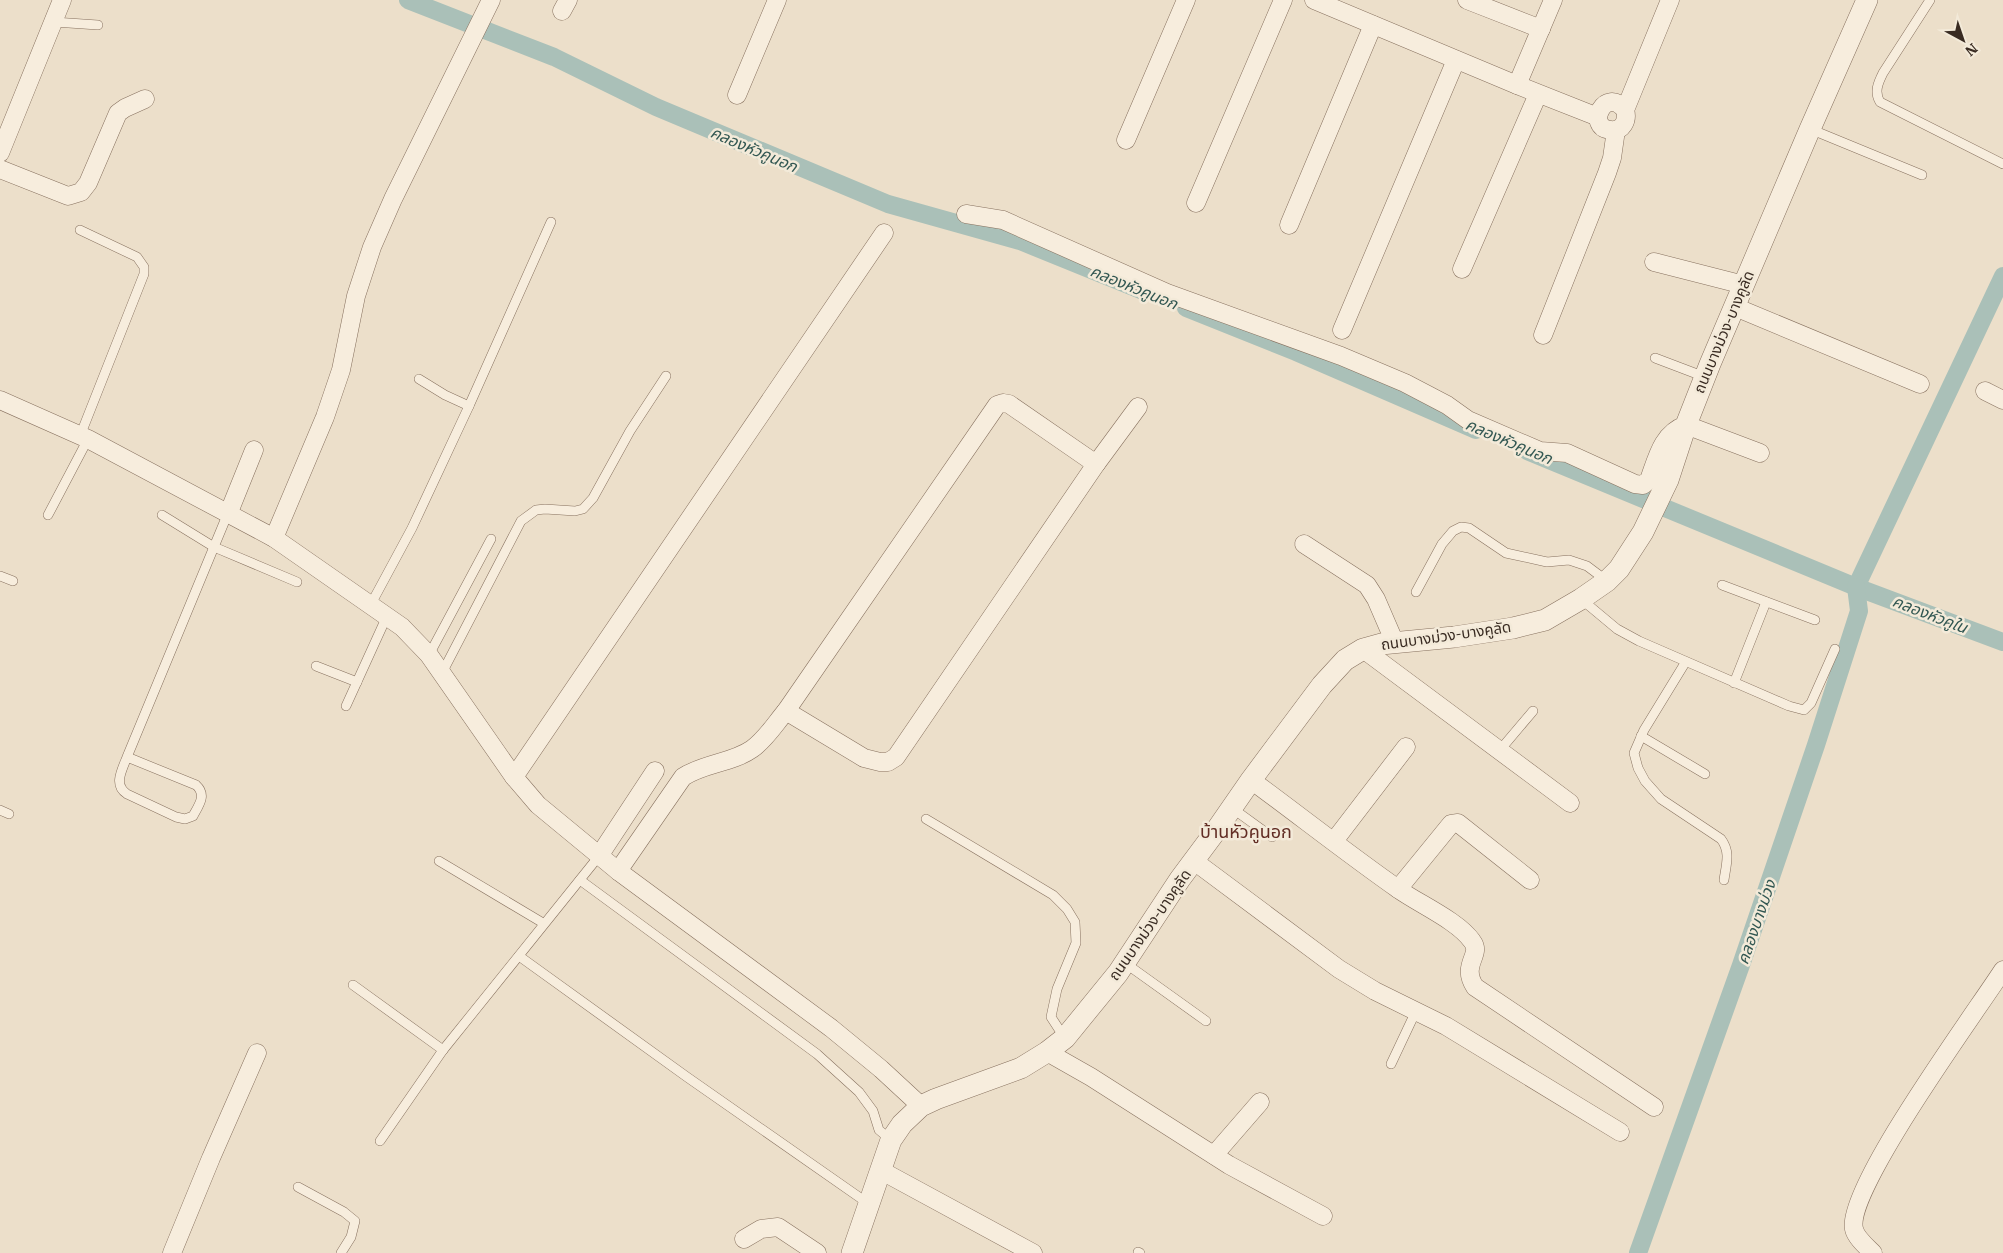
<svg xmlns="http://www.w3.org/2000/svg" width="2003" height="1253" viewBox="0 0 2003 1253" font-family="'IBM Plex Serif','Noto Sans Thai',serif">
<rect width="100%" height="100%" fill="#ecdfca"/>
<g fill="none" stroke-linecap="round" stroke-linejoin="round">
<g stroke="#aac0b8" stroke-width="18">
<polyline points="408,0 554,57 656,107 888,204 1020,241 1143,291"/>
<polyline points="1186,308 1296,352 1476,430"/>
<polyline points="1527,451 1856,587 2003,642"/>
<polyline points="1856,587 2003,276"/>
<polyline points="1638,1253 1741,965 1816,745 1859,611 1856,587"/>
</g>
<g stroke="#87715f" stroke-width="10">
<g id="service">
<path d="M 1930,0 L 1883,73 C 1878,83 1874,92 1880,102 L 2003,164"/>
<polyline points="54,22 98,25"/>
<polyline points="1810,129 1922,175"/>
<polyline points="80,230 137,257 144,267 144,274 80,436"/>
<polyline points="1655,358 1705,377"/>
<polyline points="469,406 551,222"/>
<polyline points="48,515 88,439"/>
<polyline points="162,515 214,547 297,582"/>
<polyline points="0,576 13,581"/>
<polyline points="1722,585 1815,620"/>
<polyline points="1416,592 1442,544 1453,531 1461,527 1469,528 1506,553 1547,562 1569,560 1587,566 1607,581"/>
<polyline points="1581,599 1617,629 1639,641 1789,706 1804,710 1811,703 1835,649"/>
<polyline points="371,604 412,528 469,406 445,395 419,379"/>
<polyline points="429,655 491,539"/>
<path d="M 1685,663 L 1644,730 L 1634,753 L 1638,768 L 1645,781 L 1661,799 L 1721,839 C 1731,852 1726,865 1724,880"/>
<polyline points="316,666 357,682"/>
<polyline points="442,673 521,521 536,510 545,509 575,511 583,509 593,498 630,431 666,376"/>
<polyline points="1734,683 1766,602"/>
<polyline points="346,706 387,616"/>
<polyline points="1641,736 1705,774"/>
<polyline points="1500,750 1533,711"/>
<path d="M 127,757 L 196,785 C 207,795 199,805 193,816 L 185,819 L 176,817 L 127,794 C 113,785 122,770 127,757 L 228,513"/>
<polyline points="1232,808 1272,837"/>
<polyline points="0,810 9,814"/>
<polyline points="926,819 1053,895 1067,909 1075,922 1076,943 1057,989 1051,1017 1064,1037"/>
<polyline points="439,861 543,923"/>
<polyline points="580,880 817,1054 859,1092 873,1111 879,1130 891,1140"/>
<polyline points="519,956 687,1077 869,1204"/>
<polyline points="1125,963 1206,1021"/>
<polyline points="353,985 443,1050"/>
<polyline points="1391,1064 1416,1011"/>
<polyline points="380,1141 443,1050 599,856"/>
<polyline points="298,1187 344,1212 355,1221 351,1237 341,1253"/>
<polyline points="1138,1252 1140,1253"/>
</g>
</g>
<g stroke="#87715f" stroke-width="19">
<g id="minor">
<polyline points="1314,0 1517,85 1598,117"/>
<polyline points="1467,0 1541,29"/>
<polyline points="562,11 568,0"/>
<polyline points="1517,85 1553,0"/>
<polyline points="737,95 777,0"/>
<path d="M 1625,110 C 1605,85 1585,127 1610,130 C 1623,132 1628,120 1625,110 L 1670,0"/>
<polyline points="1126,140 1186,0"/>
<polyline points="0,153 62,0"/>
<polyline points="0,169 68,196 81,192 88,183 118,113 125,108 145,99"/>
<polyline points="1196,203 1283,0"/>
<path d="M 966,214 L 1003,220 L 1167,293 L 1341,356 L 1405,383 L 1447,405 L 1468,420 L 1540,451 L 1567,453 L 1635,484 L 1643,485 L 1649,480 C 1657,458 1662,433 1686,425 L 1760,453"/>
<polyline points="1289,225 1373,25"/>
<polyline points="1654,262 1744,285"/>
<polyline points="1462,269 1538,94"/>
<polyline points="1735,307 1920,384"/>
<polyline points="1342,330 1456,60"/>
<polyline points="1543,335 1607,173 1612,158 1616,130"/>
<polyline points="1985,391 2003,400"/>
<polyline points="0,400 88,439 274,538 402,627 429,655 514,777 538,805 618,871 831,1028 881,1069 921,1106"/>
<polyline points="229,512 254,450"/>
<polyline points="274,538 325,417 341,370 356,296 372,247 393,199 491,0"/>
<polyline points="1304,544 1367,585 1376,599 1395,643"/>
<polyline points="1363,649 1570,803"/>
<polyline points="786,711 864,758 880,762 888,762 896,757 1096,464 1138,407"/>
<polyline points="514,777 884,233"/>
<path d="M 1251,780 C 1300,816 1348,854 1398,889 C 1419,904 1458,921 1472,941 C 1483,955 1460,964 1475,987 L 1654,1107"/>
<polyline points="1334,841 1406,747"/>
<polyline points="599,856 655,771"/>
<polyline points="1194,861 1339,969 1375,991 1446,1026 1620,1132"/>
<path d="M 618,871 L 683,777 C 704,763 732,763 752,749 C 766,739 775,724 786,711 L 997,405 L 1003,403 L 1009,404 L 1096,464"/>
<polyline points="1398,889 1451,824 1458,823 1530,880"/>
<polyline points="1047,1052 1091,1077 1229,1165 1323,1216"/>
<polyline points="1214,1155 1260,1102"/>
<polyline points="880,1170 1033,1253"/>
<polyline points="744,1239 761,1229 778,1227 817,1253"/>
<polyline points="172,1253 211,1158 257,1053"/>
<path d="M 1873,1253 C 1867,1247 1856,1238 1854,1229 C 1845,1190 1976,1012 2003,970"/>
</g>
</g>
<g stroke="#87715f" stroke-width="22">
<polyline id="tertiary" points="852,1253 891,1140 902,1124 921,1106 936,1099 1021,1068 1047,1052 1065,1038 1118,973 1180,879 1215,832 1251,780 1322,685 1345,660 1363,649 1381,644 1454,637 1513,628 1545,620 1581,599 1607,581 1619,569 1643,532 1668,480 1686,425 1710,364 1810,129 1867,0"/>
</g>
<use href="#service" stroke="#f7eddd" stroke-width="9"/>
<use href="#minor" stroke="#f7eddd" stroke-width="18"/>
<use href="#tertiary" stroke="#f7eddd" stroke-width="21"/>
</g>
<g text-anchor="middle" stroke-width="5" stroke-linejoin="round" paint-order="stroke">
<g font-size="15" fill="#392b22" stroke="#f3ead9">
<text transform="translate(1724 332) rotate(-67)" y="5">ถนนบางม่วง-บางคูลัด</text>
<text transform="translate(1446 636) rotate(-8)" y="5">ถนนบางม่วง-บางคูลัด</text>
<text transform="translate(1150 925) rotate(-55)" y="5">ถนนบางม่วง-บางคูลัด</text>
</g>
<g font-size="16" font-style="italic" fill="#325752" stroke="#f3ead9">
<text transform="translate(754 149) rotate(23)" y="6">คลองหัวคูนอก</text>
<text transform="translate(1134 287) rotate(22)" y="6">คลองหัวคูนอก</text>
<text transform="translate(1509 441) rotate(23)" y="6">คลองหัวคูนอก</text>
<text transform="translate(1930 614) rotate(21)" y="6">คลองหัวคูใน</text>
<text transform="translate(1756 922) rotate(-71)" y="6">คลองบางม่วง</text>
</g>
<g font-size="18" fill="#622d24" stroke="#f3ead9">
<text x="1246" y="838">บ้านหัวคูนอก</text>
</g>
</g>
<g transform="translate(1963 40) rotate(140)" stroke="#f3ead9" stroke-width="4" paint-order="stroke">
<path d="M0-4L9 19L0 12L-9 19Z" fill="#392b22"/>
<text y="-8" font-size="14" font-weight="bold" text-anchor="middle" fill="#392b22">N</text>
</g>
</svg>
